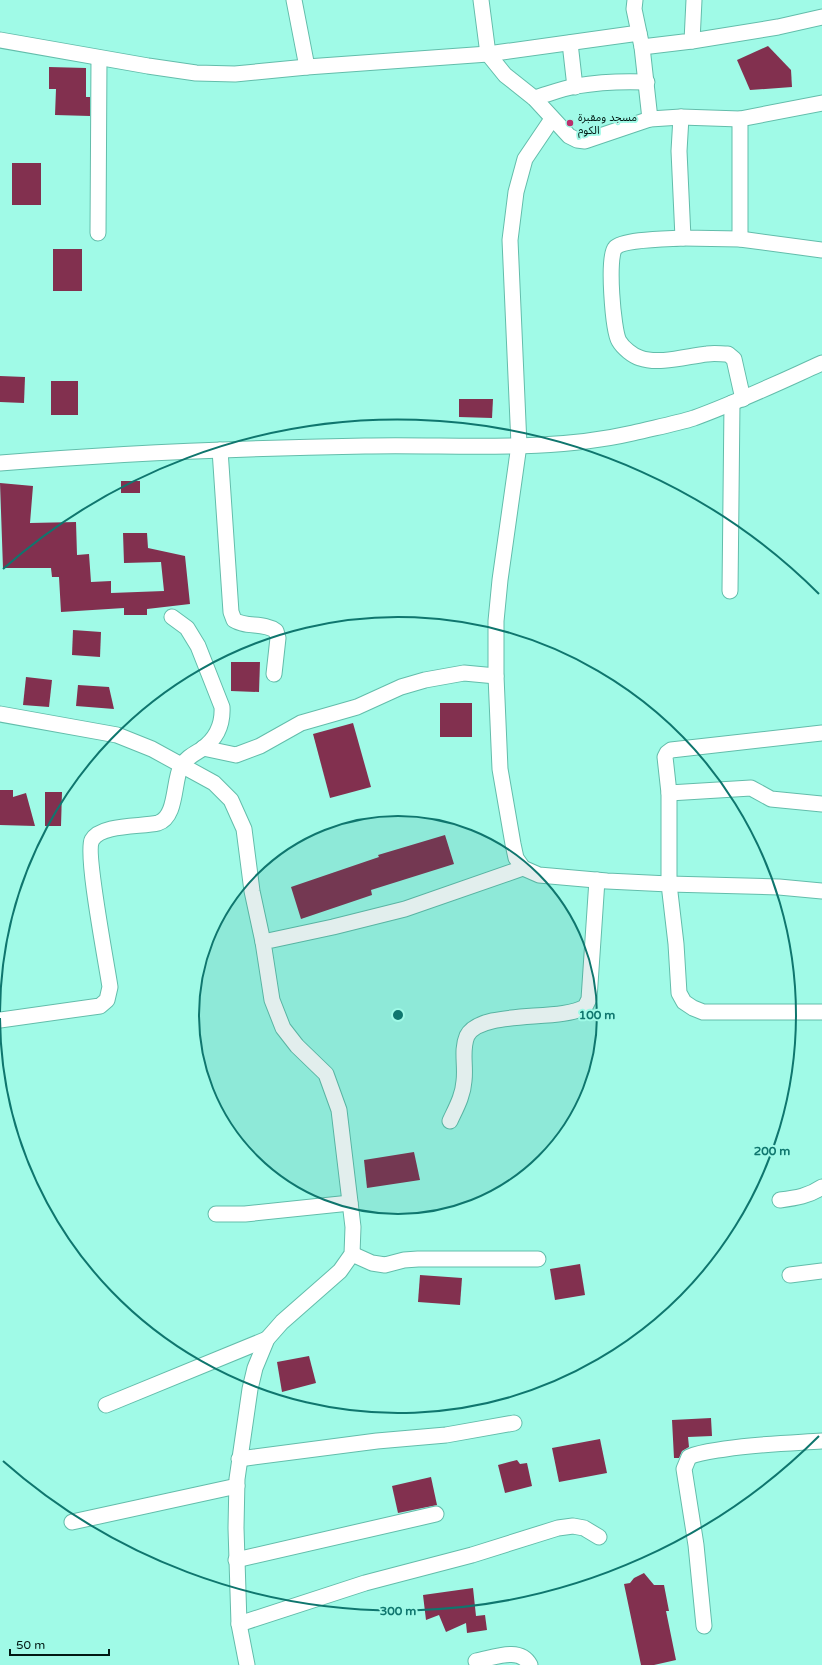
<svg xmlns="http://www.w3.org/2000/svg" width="822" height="1665" viewBox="0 0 822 1665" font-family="'Varela Round','Noto Sans Arabic',sans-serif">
<rect width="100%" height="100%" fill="#a0fae7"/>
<g fill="#82304f">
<polygon points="768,46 791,70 792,87 750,90 737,60"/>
<polygon points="49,67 86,68 86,97 90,97 90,116 55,115 56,89 49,89"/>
<rect x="12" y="163" width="29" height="42"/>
<rect x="53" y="249" width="29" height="42"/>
<polygon points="0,376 25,377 24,403 0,402"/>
<rect x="51" y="381" width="27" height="34"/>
<polygon points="459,399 493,399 492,418 459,417"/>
<rect x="121" y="481" width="19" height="12"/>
<polygon points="0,483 33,486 30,523 76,522 77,555 89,554 91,582 111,581 111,593 164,591 161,562 124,563 123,533 147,533 148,548 185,556 190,604 147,609 147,615 124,615 124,608 61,612 59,577 52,577 51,568 3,568"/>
<polygon points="73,630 101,632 100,657 72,655"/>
<polygon points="231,662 260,662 259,692 231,691"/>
<polygon points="26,677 52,680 49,707 23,705"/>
<polygon points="78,685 109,687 114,709 76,706"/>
<rect x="440" y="703" width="32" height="34"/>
<polygon points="353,723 371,787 330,798 313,734"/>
<polygon points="0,790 13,790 13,797 26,793 35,826 0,825"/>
<polygon points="45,792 62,792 61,826 45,826"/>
<polygon points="445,835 454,864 371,890 372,895 301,919 291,887 379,857 378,855"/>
<polygon points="414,1152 420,1180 367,1188 364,1160"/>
<polygon points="580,1264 585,1295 555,1300 550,1269"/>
<polygon points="420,1275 462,1278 460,1305 418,1302"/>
<polygon points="309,1356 316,1383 282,1392 277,1362"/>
<polygon points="711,1418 712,1436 688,1437 689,1447 682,1451 679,1458 674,1458 672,1420"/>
<polygon points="600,1439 607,1473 559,1482 552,1448"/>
<polygon points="517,1460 520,1464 527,1463 532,1486 505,1493 498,1465"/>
<polygon points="431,1477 437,1505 398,1513 392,1486"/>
<polygon points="644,1573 654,1585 664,1585 669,1611 666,1611 676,1660 654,1665 641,1665 624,1584 630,1583 634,1578"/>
<polygon points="473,1588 476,1616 485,1615 487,1630 467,1633 466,1623 446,1632 439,1615 426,1620 423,1595"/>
</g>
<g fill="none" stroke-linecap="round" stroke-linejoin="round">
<g stroke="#63bdab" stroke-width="17">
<g id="minor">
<polyline points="294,0 307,67"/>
<polyline points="481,0 488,54 505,75 534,98 569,136 577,140 585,141 650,119 681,117 740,119"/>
<polyline points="635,0 634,9 642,47 650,119"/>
<polyline points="0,40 148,66 196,73 235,74 307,67 488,54 639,33"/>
<polyline points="692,41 778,27 822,17"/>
<polyline points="570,43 575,87"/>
<polyline points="642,47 692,41 694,0"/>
<path d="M 534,98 C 548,94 561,89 576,86 C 599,82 623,81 647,82"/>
<polyline points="681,117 679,151 683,238 740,239 822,250"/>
<polyline points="98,233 99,58"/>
<path d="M 683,238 C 670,239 623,239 615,248 C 607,256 613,331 619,341 C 623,348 633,356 640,358 C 659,365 688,356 707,354 C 714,353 721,354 728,354 L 734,359 L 743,399"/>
<polyline points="740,239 740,119 822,103"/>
<path d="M 220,450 L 231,612 L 234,620 C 246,628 264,622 276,631 L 278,638 L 274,674"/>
<path d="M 0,463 C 121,453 243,448 365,446 C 454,444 546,453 633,433 C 653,428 675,424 694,418 C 738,402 780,382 822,363"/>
<polyline points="730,591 732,403"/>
<polyline points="0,714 117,735 152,749 214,783 231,800 244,829 252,891 263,942"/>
<polyline points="822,733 671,750 667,753 665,757 669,793 669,884 779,887 822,891"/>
<polyline points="203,748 236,755 260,746 301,723 357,707 401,687 425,680 464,673 496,676"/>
<polyline points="669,793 751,788 771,799 822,804"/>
<polyline points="523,868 539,875 607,881 669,884 676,944 679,993 684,1002 693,1008 703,1012 822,1012"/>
<path d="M 0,1020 L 100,1006 L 107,1000 L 110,987 C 107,966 85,852 92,840 C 101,824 142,827 158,823 C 177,817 173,782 181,766 C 186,758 194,754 202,749 C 216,739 223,725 222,707 L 198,646 L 187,628 L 172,617"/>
<path d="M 450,1121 C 456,1108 463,1096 464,1081 C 466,1066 461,1050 467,1036 C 480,1009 560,1022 585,1007 L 589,999 L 597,880"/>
<path d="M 780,1200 C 796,1198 809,1196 822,1187"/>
<polyline points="216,1214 245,1214 350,1203"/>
<polyline points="352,1254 372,1263 385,1265 404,1260 418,1259 538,1259"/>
<polyline points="790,1275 822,1271"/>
<polyline points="106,1405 267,1339"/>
<polyline points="239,1459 377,1441 446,1435 514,1423"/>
<polyline points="72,1522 237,1486"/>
<polyline points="236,1560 436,1514"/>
<polyline points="239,1624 365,1583 472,1555 558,1528 573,1526 584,1528 599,1537"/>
<path d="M 704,1626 L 696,1545 L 684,1469 L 689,1457 C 700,1452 713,1451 725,1449 C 757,1444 790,1443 822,1441"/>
<path d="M 476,1661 C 493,1658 520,1646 530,1665"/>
<polyline points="247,1665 239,1624 236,1528 237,1479 250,1389 255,1368 267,1339 282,1322 340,1271 352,1254 353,1227 339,1110 326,1074 297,1046 283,1028 272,1000 263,942 333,927 405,909 523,868 516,858 513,844 500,769 496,676 496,621 500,580 519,445 510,240 516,192 525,159 552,119"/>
</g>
</g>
<use href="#minor" stroke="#fff" stroke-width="15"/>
</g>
<circle cx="398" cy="1015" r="199" fill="#0f766e" fill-opacity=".12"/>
<g fill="none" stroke="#0f766e" stroke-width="2">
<circle cx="398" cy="1015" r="199"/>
<path d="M0 1012A398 398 0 1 1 0 1018"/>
<path d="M819 1436A596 596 0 0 1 3 1461M3 569A596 596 0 0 1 819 594"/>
</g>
<circle fill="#ba306c" stroke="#a0fae7" stroke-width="1.5" cx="570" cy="123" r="4"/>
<g text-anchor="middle" stroke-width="4" stroke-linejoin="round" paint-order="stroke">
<g font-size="11" fill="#001813" stroke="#a0fae7" text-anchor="start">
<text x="578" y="121">مسجد ومقبرة<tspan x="578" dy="13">الكوم</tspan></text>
</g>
</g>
<circle cx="398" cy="1015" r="6" fill="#0f766e" stroke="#a0fae7" stroke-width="2"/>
<g font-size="12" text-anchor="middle" font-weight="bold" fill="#0f766e" stroke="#a0fae7" stroke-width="4" stroke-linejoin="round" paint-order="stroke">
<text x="597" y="1019">100 m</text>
<text x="772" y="1155">200 m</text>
<text x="398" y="1615">300 m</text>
</g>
<path d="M10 1649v6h99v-6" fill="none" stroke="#001813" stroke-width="2"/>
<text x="16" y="1649" font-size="12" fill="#001813" stroke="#a0fae7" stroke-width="3" paint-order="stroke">50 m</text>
</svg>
